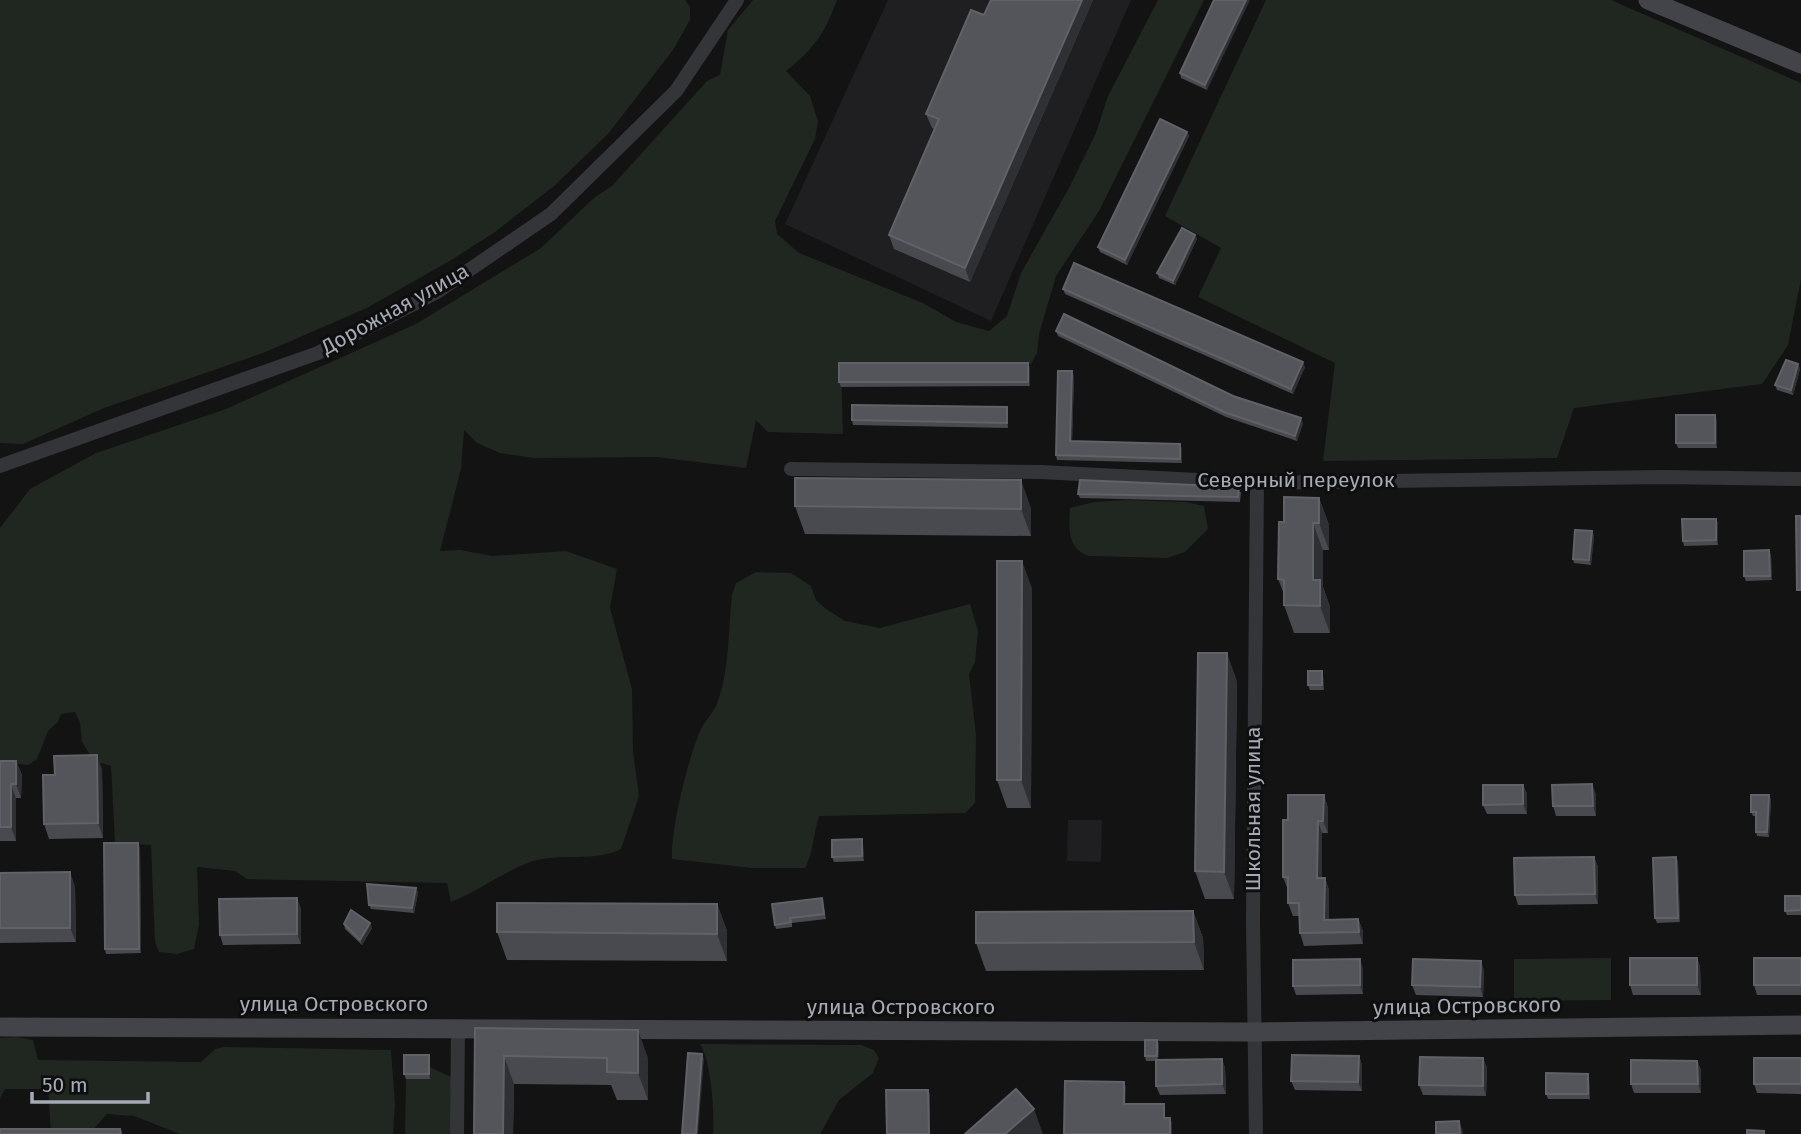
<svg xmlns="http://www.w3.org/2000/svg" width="1801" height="1134" viewBox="0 0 1801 1134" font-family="'Fira Sans',sans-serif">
<rect width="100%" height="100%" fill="#131314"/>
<g fill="#1f1f21">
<polygon points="888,0 1131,0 991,321 785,224"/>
<polygon points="1068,820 1102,820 1101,862 1067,861"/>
</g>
<g fill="#1f2720">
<polygon points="0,0 685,0 690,7 690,20 673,50 608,134 554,186 495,232 453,259 367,308 263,353 104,408 23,444 0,443"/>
<path d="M 753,0 L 837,0 C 825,33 814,49 786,71 L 810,96 L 818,121 L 815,139 L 775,221 L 777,234 L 799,253 L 923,303 L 956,322 L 989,331 L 1007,316 L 1021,273 L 1070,186 L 1096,133 L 1108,96 L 1158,0 L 1204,0 L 1099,211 L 1056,276 L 1039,334 L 1037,353 L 1031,364 L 1017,368 L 841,368 L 843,434 L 768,432 L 756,420 L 746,468 L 657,457 L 534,458 L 500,453 L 477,443 L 464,430 L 461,469 L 440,551 L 460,550 L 492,556 L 566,551 L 617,569 L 610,608 L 632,689 L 633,752 L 639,796 L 621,849 C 593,863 560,852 530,862 C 503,872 479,891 451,902 L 447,883 L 247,879 L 235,871 L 197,867 L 199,924 L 194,949 L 177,954 L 159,952 L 155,942 L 151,845 L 115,843 L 111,766 L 94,761 L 82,742 L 80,722 L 75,712 L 61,714 L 58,722 L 48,731 L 37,759 L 28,765 L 0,762 L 0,528 L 30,489 L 96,453 L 226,409 L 416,324 L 541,248 L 595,197 L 612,186 L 707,81 L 720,75 L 728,30 Z"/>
<polygon points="1266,0 1611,0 1801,83 1801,279 1788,345 1762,384 1574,408 1557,458 1323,461 1335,363 1198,297 1221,248 1165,216"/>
<path d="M 1124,500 L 1185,502 L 1204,506 L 1208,529 L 1185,552 L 1167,558 L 1089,556 C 1067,548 1069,529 1070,508 L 1095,502 Z"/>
<path d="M 756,572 L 791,573 L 811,586 L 816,600 L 826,609 L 845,621 L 880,628 L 970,604 L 978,631 L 975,662 L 969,674 L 976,735 L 975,803 L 965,813 L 819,816 C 813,834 814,852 805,868 L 752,868 L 672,859 C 671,827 688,758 701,729 C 705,721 712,714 716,706 C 730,672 728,631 732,595 L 736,583 Z"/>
<polygon points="1611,958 1611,1000 1514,1001 1514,959"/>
<polygon points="17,1037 33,1040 38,1060 201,1062 215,1049 224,1047 391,1050 395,1104 393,1134 180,1134 134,1116 107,1114 91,1132 51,1132 48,1089 5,1089 0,1098 0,1038"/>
<path d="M 700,1044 L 861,1045 L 874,1050 L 879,1058 L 873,1073 L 839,1100 L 820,1134 L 713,1134 C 715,1113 711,1061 700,1044 Z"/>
<polygon points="430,1067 451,1077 453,1134 405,1134 406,1079 430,1079"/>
</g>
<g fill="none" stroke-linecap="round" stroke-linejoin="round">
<g stroke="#343539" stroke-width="14">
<polyline points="0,466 318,353 437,292 551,214 676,91 737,0"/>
<polyline points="791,469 1040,472 1257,483 1662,477 1801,479"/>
<polyline points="457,1134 458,1027"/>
<polyline points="1256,1134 1253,920 1257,483"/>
</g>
<g stroke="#424449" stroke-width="19">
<polyline points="1648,0 1801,64"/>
<polyline points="0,1027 1253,1032 1801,1025"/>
</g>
</g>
<g fill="#494a4f">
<polygon points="991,0 1093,0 970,282 894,249 889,235 935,129 932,128 926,114 984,15"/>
<polygon points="1214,0 1207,90 1181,78 1180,73"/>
<polygon points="1187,132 1189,136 1127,265 1100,252 1098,247"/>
<polygon points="1195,235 1197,239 1175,285 1159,278 1157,273"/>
<polygon points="1063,289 1305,367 1293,394 1065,294"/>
<polygon points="1056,331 1233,396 1303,423 1297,441 1226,417 1058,336"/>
<polygon points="1798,364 1800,369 1793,395 1777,390 1775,385"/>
<polygon points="1030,368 1030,386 841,387 839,382"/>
<polygon points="1074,376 1072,441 1182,449 1182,463 1057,460 1056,455"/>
<polygon points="1007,407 1008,412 1008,428 853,425 852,420"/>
<polygon points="1717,420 1717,448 1678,448 1676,443"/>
<polygon points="1241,492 1240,502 1080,498 1078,494"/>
<polygon points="1319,498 1329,525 1329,550 1323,550 1323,587 1330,607 1330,633 1294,633 1284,605 1284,594 1278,579 1284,522"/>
<polygon points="795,506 1031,508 1031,536 805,534"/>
<polygon points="1716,519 1718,523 1718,545 1684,546 1683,541"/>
<polygon points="1592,531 1594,536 1591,565 1574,563 1573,559"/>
<polygon points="1771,555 1772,580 1746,581 1744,576"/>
<polygon points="1032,588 1031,808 1007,808 997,780"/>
<polygon points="1323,675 1324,690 1310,690 1308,685"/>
<polygon points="1237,681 1234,899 1205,899 1195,871"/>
<polygon points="0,761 16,761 22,775 21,798 16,798 16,841 0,841"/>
<polygon points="102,769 103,838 49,839 44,824 55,775"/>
<polygon points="1523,785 1527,794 1527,814 1487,814 1483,805"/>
<polygon points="1596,794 1596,816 1556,816 1553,806"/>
<polygon points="1324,795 1328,808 1328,833 1322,833 1322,878 1325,878 1329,890 1329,919 1358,919 1363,931 1363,944 1304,946 1300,933 1299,916 1293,916 1288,903 1288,890 1283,877"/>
<polygon points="1769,795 1771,800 1769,837 1757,836 1756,832 1756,816 1753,816 1751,812"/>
<polygon points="862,839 863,844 864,861 834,862 832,857"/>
<polygon points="140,847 141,953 106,954 105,949"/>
<polygon points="1594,857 1598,867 1598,904 1518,905 1515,895"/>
<polygon points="1676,857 1678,862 1680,922 1657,923 1655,918"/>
<polygon points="0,873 75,886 76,942 0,943"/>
<polygon points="416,888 418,893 414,913 371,909 369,905"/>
<polygon points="1801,896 1801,915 1787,915 1785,911"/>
<polygon points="822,898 826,919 792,923 792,927 776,929 775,925"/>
<polygon points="717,904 727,931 727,961 507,960 497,932"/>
<polygon points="301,908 301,944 223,945 220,935"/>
<polygon points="1193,911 1203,938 1204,970 986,971 976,943"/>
<polygon points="344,924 372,928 362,945 345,929"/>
<polygon points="1697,958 1700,967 1701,995 1633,995 1630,985"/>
<polygon points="1801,958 1801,995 1757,995 1754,985"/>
<polygon points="1363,968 1363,994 1296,995 1293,986"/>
<polygon points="1484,970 1483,997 1416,995 1412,985"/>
<polygon points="475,1028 648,1058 648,1100 617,1100 611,1085 514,1084 513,1134 474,1134"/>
<polygon points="1157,1040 1159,1045 1158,1060 1222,1059 1225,1068 1226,1094 1160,1095 1156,1086 1156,1061 1146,1061 1145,1056"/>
<polygon points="1359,1056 1362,1065 1362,1091 1295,1090 1291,1081"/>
<polygon points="1483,1058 1487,1068 1486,1096 1423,1095 1419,1085"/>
<polygon points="1801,1058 1801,1094 1757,1093 1754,1084"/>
<polygon points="430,1059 430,1079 406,1079 404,1074"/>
<polygon points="1697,1061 1701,1070 1701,1093 1634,1093 1631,1084"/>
<polygon points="1588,1074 1589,1078 1590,1099 1548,1099 1546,1094"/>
</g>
<g fill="#2f3033">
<polygon points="1082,0 1093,0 970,282 965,268"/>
<polygon points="1246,0 1250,0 1207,90 1205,85"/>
<polygon points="1187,132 1189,136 1127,265 1125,260"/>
<polygon points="1195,235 1197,239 1175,285 1173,281"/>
<polygon points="1303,362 1305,367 1293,394 1291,389"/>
<polygon points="1028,363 1030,368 1030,386 1028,382"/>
<polygon points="1798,364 1800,369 1793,395 1791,390"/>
<polygon points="1072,371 1074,376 1072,446 1070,441"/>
<polygon points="1007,407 1008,412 1008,428 1007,423"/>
<polygon points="1715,415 1717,420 1717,448 1715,443"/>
<polygon points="1301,418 1303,423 1297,441 1295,436"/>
<polygon points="1180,444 1182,449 1182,463 1180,459"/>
<polygon points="1021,480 1031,508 1031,536 1021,509"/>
<polygon points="1319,498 1329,525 1329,550 1319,523"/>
<polygon points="1716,519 1718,523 1718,545 1716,540"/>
<polygon points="1313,523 1323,550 1323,587 1330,607 1330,633 1320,606 1313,580"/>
<polygon points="1592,531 1594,536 1591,565 1589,560"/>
<polygon points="1769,550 1771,555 1772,580 1770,576"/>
<polygon points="1022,561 1032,588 1031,808 1021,780"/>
<polygon points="1227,653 1237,681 1234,899 1224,872"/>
<polygon points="1322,671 1323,675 1324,690 1322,685"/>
<polygon points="97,755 102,769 103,838 98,823"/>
<polygon points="16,761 22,775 21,798 16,784"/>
<polygon points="11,784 16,798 16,841 11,827"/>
<polygon points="1592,784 1596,794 1596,816 1593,806"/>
<polygon points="1523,785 1527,794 1527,814 1523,804"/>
<polygon points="1324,795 1328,808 1328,833 1323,821"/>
<polygon points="1769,795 1771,800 1769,837 1767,832"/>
<polygon points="1318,821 1322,833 1322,890 1317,878"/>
<polygon points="862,839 863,844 864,861 862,856"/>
<polygon points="138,843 140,847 141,953 139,949"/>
<polygon points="1594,857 1598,867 1598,904 1595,894"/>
<polygon points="1676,857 1678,862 1680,922 1678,918"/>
<polygon points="70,872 75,886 76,942 70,928"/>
<polygon points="1325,878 1329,890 1329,932 1324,920"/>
<polygon points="416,888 418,893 414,913 412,908"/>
<polygon points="297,898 301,908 301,944 297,934"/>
<polygon points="717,904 727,931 727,961 717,934"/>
<polygon points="1193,911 1203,938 1204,970 1194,942"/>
<polygon points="1358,919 1363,931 1363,944 1359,932"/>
<polygon points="370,923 372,928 362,945 360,940"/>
<polygon points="1697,958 1700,967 1701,995 1697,985"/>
<polygon points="1360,959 1363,968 1363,994 1360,985"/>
<polygon points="1481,961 1484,970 1483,997 1480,987"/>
<polygon points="638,1030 648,1058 648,1100 638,1073"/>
<polygon points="1157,1040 1159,1045 1158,1061 1157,1056"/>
<polygon points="702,1054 704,1059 698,1134 696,1134"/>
<polygon points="429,1055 430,1059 430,1079 429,1074"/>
<polygon points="504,1056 514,1084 513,1134 503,1134"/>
<polygon points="1359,1056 1362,1065 1362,1091 1358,1082"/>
<polygon points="1483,1058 1487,1068 1486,1096 1483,1086"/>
<polygon points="1222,1059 1225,1068 1226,1094 1222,1084"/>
<polygon points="1697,1061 1701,1070 1701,1093 1698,1084"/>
<polygon points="1588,1074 1589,1078 1590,1099 1588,1094"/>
<polygon points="1124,1082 1126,1087 1125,1109 1124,1104"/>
<polygon points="928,1090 930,1094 930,1134 929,1134"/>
<polygon points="1034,1109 1043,1134 1005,1134"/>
<polygon points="1170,1118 1172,1122 1172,1134 1170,1134"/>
<polygon points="1459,1121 1463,1131 1463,1134 1460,1134"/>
</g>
<g fill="#53555a" stroke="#606268" stroke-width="2">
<polygon points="991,0 1082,0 965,268 889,235 939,119 926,114 971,10 984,15"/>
<polygon points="1214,0 1246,0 1205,85 1180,73"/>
<polygon points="1160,119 1187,132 1125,260 1098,247"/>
<polygon points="1182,228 1195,235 1173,281 1157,273"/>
<polygon points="1074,263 1303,362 1291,389 1063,289"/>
<polygon points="1064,314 1233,396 1301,418 1295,436 1224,412 1056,331"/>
<polygon points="1786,360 1798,364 1791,390 1775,385"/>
<rect x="839" y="363" width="189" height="19"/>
<polygon points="1058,371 1072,371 1070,441 1180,444 1180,459 1056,455"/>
<polygon points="852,405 1007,407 1007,423 852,420"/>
<rect x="1676" y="415" width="39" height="28"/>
<polygon points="795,478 1021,480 1021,509 795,506"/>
<polygon points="1080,480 1239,487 1238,497 1078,494"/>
<polygon points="1284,497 1319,498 1319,523 1313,523 1313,580 1320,580 1320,606 1284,605 1284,580 1278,579 1279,522 1284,522"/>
<polygon points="1796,516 1801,516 1801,590 1797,590"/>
<polygon points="1682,519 1716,519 1716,540 1683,541"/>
<polygon points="1575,530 1592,531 1589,560 1573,559"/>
<polygon points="1769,550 1770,576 1744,576 1744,551"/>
<polygon points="997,561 1022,561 1021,780 997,780"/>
<polygon points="1198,653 1227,653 1224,872 1195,871"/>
<rect x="1308" y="671" width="14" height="14"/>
<polygon points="97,755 98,823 44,824 43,775 55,775 54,756"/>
<polygon points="0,761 16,761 16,784 11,784 11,827 0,827"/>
<polygon points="1592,784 1593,806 1553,806 1552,785"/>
<polygon points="1483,785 1523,785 1523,804 1483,805"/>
<polygon points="1288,795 1324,795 1323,821 1318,821 1317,878 1325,878 1324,920 1358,919 1359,932 1300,933 1299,903 1288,903 1288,877 1283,877 1283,820 1288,820"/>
<polygon points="1751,795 1769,795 1767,832 1756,832 1756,812 1751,812"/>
<polygon points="862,839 862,856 832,857 832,840"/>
<polygon points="104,843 138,843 139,949 105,949"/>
<polygon points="1594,857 1595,894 1515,895 1514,858"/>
<polygon points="1676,857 1678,918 1655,918 1653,858"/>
<polygon points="70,872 70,928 0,928 0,873"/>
<polygon points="367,884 416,888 412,908 369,905"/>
<polygon points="1785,896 1801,896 1801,910 1785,911"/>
<polygon points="297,898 297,934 220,935 219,899"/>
<polygon points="822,898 824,914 790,918 791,922 775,925 772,904"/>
<polygon points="497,903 717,904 717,934 497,932"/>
<polygon points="351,910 370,923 360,940 344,924"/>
<polygon points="1193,911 1194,942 976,943 976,912"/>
<rect x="1630" y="958" width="67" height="27"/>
<rect x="1754" y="958" width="47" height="27"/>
<polygon points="1360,959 1360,985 1293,986 1293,960"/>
<polygon points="1413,959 1481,961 1480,987 1412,985"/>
<polygon points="475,1028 638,1030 638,1073 607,1072 607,1058 504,1056 503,1134 474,1134"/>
<rect x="1145" y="1040" width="12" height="16"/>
<polygon points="688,1053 702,1054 696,1134 682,1134"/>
<rect x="404" y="1055" width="25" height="19"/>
<polygon points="1292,1055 1359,1056 1358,1082 1291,1081"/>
<polygon points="1420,1057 1483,1058 1483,1086 1419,1085"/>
<rect x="1754" y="1058" width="47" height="26"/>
<polygon points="1222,1059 1222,1084 1156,1086 1156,1060"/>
<polygon points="1631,1060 1697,1061 1698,1084 1631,1084"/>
<polygon points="1546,1073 1588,1074 1588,1094 1546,1094"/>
<polygon points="1065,1081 1124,1082 1124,1104 1164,1104 1164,1118 1170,1118 1170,1134 1064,1134"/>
<polygon points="1016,1089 1034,1109 1005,1134 965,1134"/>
<polygon points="886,1090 928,1090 929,1134 887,1134"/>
<polygon points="1459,1121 1460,1134 1436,1134 1436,1122"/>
<polygon points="0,1129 120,1129 121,1134 0,1134"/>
<polygon points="1747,1130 1764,1131 1764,1134 1747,1134"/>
</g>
<g text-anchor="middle" stroke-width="6" stroke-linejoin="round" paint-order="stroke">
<g font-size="21" fill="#a5aab4" stroke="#0e0e0f">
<text transform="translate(395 309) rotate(-29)" y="7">Дорожная улица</text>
<text x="1296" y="487">Северный переулок</text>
<text transform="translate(1253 809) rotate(-90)" y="7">Школьная улица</text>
<text x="334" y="1011">улица Островского</text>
<text transform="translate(1467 1006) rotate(-1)" y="7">улица Островского</text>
<text x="901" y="1014">улица Островского</text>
</g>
</g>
<path d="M32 1092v10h116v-10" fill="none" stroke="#a5aab4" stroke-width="3.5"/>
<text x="42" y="1092" font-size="21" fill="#a5aab4" stroke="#0e0e0f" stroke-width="5" paint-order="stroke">50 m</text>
</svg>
